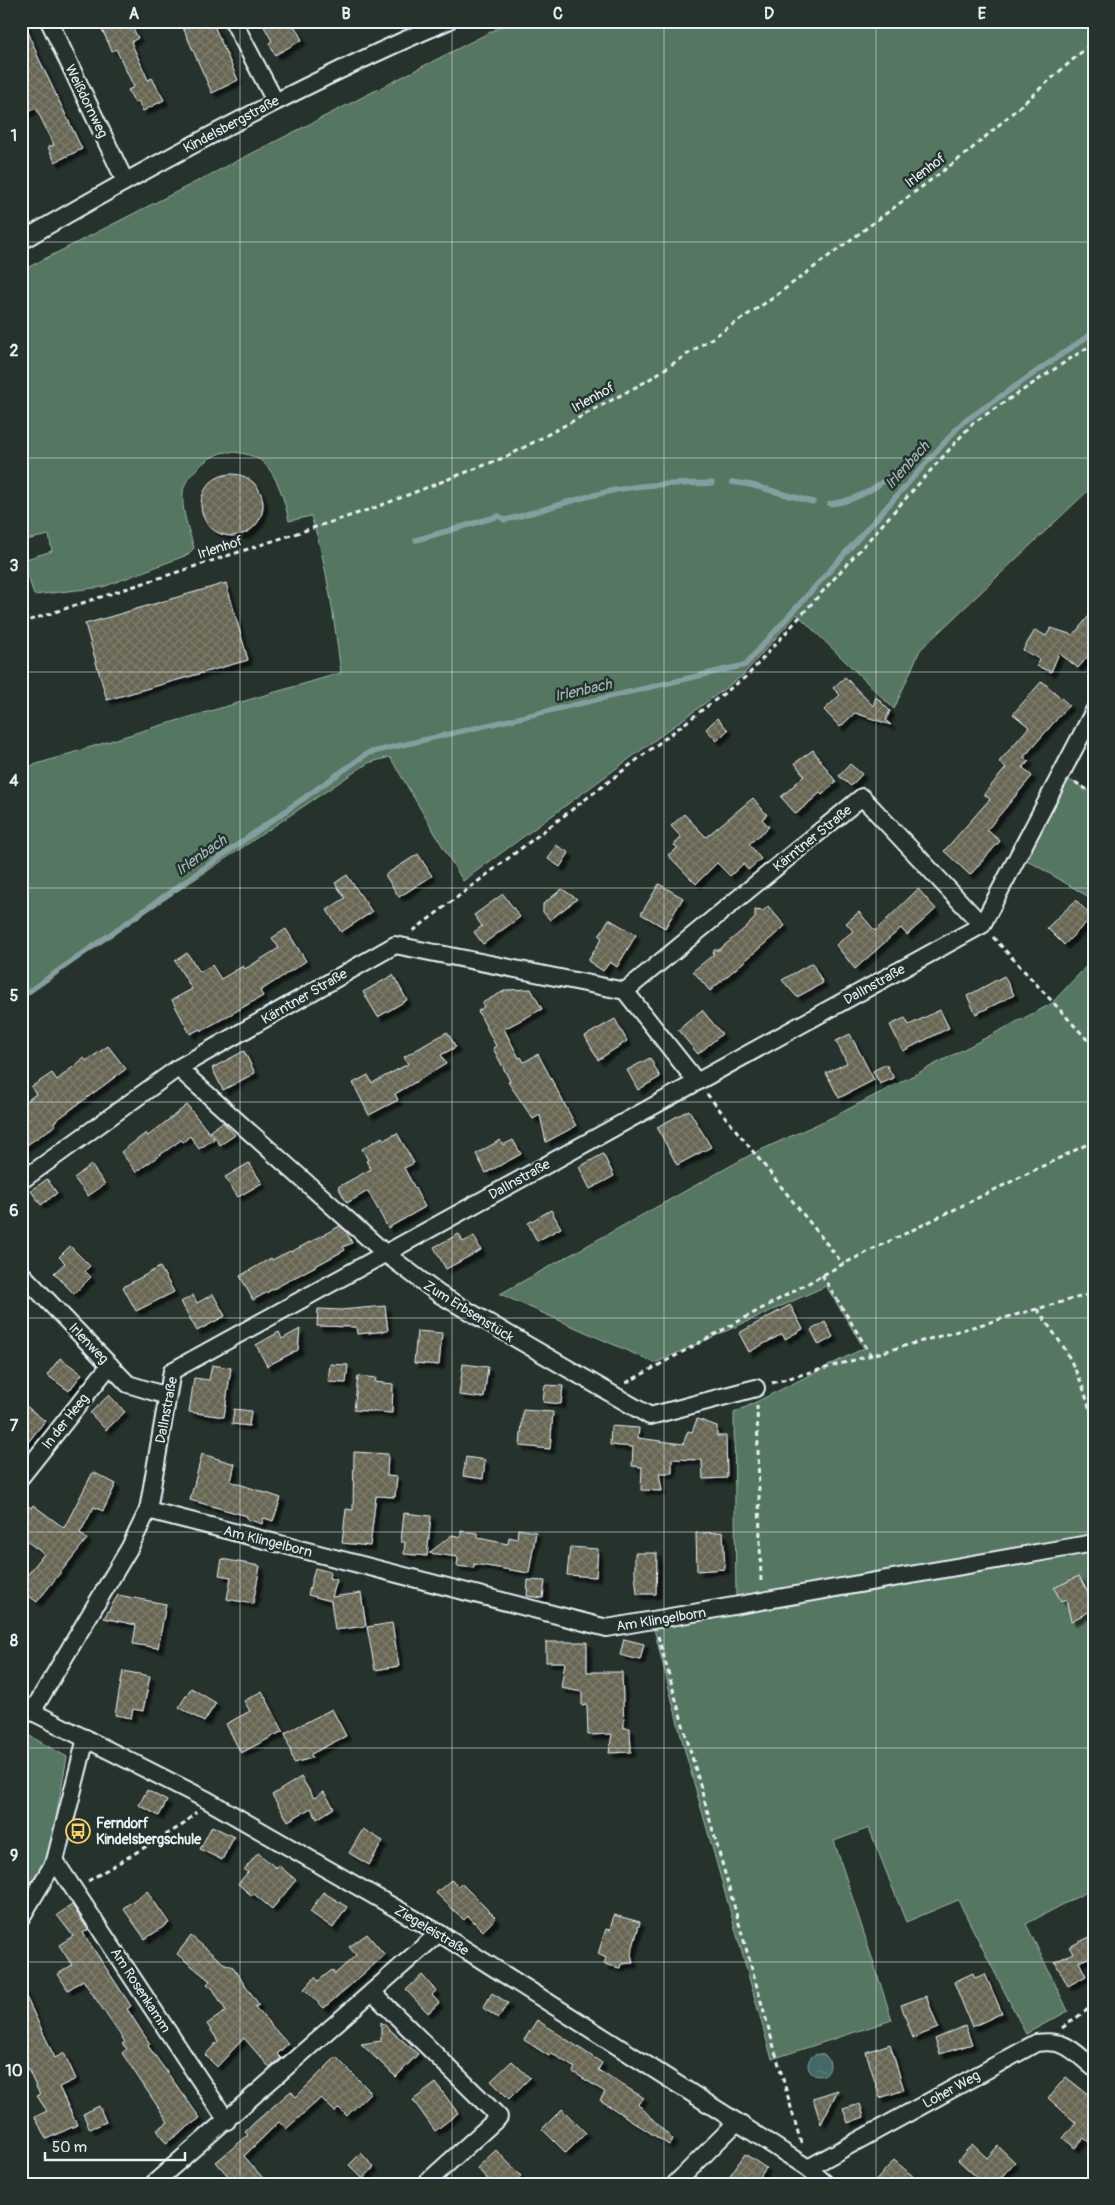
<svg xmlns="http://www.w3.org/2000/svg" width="1115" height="2205" viewBox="0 0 1115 2205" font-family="Pangolin,sans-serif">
<defs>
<pattern id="water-ripples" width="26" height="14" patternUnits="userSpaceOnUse" patternTransform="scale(1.25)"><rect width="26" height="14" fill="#436867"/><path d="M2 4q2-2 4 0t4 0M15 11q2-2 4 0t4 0" fill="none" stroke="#5e7e7e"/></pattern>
<pattern id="building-cross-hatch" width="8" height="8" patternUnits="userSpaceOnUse" patternTransform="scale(1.25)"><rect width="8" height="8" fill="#686652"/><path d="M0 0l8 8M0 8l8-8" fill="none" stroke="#7e7c6c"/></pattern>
<filter id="shadow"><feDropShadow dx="4.5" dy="4.5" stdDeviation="1" flood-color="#0009"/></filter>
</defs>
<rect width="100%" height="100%" fill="#26332d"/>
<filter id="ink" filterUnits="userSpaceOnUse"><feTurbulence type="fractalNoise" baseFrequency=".02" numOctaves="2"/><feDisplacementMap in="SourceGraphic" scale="10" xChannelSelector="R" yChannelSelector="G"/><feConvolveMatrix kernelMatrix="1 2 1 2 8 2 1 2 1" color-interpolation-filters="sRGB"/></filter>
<g filter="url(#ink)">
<g fill="#557660" stroke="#9eb4ac">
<path d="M 512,21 L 1094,21 L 1094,485 L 920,650 L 894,709 L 797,614 L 742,676 L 463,881 L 390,757 L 368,763 L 21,996 L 21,807 L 24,806 L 21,798 L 21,769 L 145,730 L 341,673 C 334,620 328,567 311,516 L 289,521 C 285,502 278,476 263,462 C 254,455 237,451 226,452 C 211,453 184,476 183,492 C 181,511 189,530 194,548 L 187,555 L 103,587 L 34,595 L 23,560 L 52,551 L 49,535 L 21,541 L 21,271 Z"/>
<polygon points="1054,772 1094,793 1094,900 1010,850"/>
<polygon points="1094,958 1094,1888 1026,1924 1068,2011 1026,2034 958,1900 906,1922 869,1828 834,1841 892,2020 772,2059 685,1751 650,1613 736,1597 734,1413 864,1348 826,1286 655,1363 500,1294 750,1155 837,1115 1051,1004"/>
<polygon points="21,1731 67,1757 48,1861 21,1905"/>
</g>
<circle fill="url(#water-ripples)" stroke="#859fa1" cx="819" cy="2065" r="11"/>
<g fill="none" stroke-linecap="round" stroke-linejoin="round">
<g stroke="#859fa1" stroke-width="5.5">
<polyline points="732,482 751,485 813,502"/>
<path d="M 830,504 C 867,500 894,473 922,450 L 926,450"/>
<path d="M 416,540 L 499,516 L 505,520 C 546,510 586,494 628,488 C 655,483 684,484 712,483"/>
<polyline points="21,997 368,753 745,665 962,423 1094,332"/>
</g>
</g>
<g fill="url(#building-cross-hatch)" stroke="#e8f1f8" filter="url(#shadow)">
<polygon points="21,21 24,21 38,57 82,149 55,162 48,147 54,145 36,108 21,115"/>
<polygon points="98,21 129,21 138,38 131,42 148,80 152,78 164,100 143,111 138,101 135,103 128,90 134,87 116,49 112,51"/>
<polygon points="180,21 212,21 238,80 212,93"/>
<polygon points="261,21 290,21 292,26 294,25 302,40 275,55 269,43 272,41"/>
<circle cx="232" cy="505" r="31"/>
<polygon points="226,583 248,660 107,700 85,624"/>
<polygon points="1094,610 1094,649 1078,668 1059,653 1051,672 1037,666 1039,659 1023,650 1035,630 1046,636 1051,628 1073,635"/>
<polygon points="845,677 873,706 876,697 890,711 886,720 891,725 855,713 840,727 824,710 840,695 833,688"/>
<polygon points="1042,681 1069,705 1024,757 1029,761 1023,768 1032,776 987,830 1000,841 970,875 944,851 990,799 984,794 1006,768 999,762 1029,727 1013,714"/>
<polygon points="717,718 728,730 717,741 706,729"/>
<polygon points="813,750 836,782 822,795 820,793 796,814 781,797 804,776 795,763"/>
<polygon points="850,764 862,774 851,786 839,776"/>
<polygon points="753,798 767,815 762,819 769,827 749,844 761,859 748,870 743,864 730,876 717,863 696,884 668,855 678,848 674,845 681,837 671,826 684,814 706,837"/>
<polygon points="556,845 569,853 560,867 548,859"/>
<polygon points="418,854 432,876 399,897 385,875"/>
<polygon points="347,875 372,912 341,932 327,910 345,898 335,883"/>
<polygon points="659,884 683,898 665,928 641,914"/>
<polygon points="562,889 577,899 550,920 543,912 543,904"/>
<polygon points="918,889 936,909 907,935 901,928 855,969 836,945 853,931 846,923 859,912 875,931"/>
<polygon points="503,894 520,917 483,944 474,932 482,926 474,915"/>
<polygon points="1076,900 1092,917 1064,945 1047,928"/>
<polygon points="768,906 785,926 710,991 693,971 713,955 714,950 719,950 745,928 755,918 755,910 763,911"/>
<polygon points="609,919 636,935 617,967 610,962 603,971 588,961 602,938 599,936"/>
<polygon points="286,929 306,961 260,991 263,996 201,1031 200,1029 190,1034 172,1000 192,989 175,961 187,953 200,972 212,965 221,979 243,966 245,969 279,948 272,938"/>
<polygon points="812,963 823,983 797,997 782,980"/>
<polygon points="393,975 407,1000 378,1017 363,992"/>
<polygon points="1004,976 1014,995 976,1014 967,996"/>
<polygon points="531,989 542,1009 504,1029 519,1058 521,1057 524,1062 538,1054 576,1126 546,1142 540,1115 533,1119 508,1082 510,1081 493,1048 496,1046 478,1011 484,1007 482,1003 506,990"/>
<polygon points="702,1010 722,1034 698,1054 678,1030"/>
<polygon points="940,1010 949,1028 903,1051 890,1025 905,1018 909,1025"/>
<polygon points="615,1019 627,1041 598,1060 585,1036"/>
<polygon points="447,1032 456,1047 441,1055 446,1064 395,1094 398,1100 369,1115 353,1083 368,1075 372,1083 408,1064 404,1057"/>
<polygon points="850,1034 874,1080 839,1098 826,1073 847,1063 836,1041"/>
<polygon points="108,1046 126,1069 54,1122 56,1125 21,1149 21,1105 36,1094 31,1087 52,1073 57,1080 84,1058 86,1061"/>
<polygon points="244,1051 255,1073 223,1090 212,1068"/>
<polygon points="650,1058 660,1077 638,1090 627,1070"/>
<polygon points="886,1064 894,1078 880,1084 873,1071"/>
<polygon points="187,1105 214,1139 199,1149 190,1136 183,1142 181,1140 136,1172 121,1152 146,1133 148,1136"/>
<polygon points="689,1110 711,1147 677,1165 657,1127"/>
<polygon points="223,1122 235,1135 220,1145 210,1131"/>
<polygon points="397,1133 414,1163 404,1168 425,1207 388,1228 368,1191 347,1203 338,1187 371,1169 366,1161 368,1160 362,1149 382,1137 384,1140"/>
<polygon points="500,1140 503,1145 513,1140 521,1154 486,1173 476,1154"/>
<polygon points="603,1154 614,1176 590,1189 579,1167"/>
<polygon points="249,1163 262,1183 238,1197 225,1177"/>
<polygon points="91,1165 105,1184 88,1196 74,1178"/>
<polygon points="47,1179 57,1193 41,1205 31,1191"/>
<polygon points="551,1210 561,1228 537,1241 528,1223"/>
<polygon points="340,1226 346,1231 352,1243 343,1247 345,1250 253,1300 240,1276 271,1258 272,1260 290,1251 291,1252"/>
<polygon points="459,1234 463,1242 474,1236 481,1250 446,1269 434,1247"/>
<polygon points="70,1246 90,1266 85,1271 91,1277 74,1294 54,1273 65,1263 59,1257"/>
<polygon points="160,1267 174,1292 136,1311 123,1287"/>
<polygon points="213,1294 225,1316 197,1331 181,1302 193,1295 197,1303"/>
<polygon points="790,1305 803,1329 785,1339 782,1334 749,1352 739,1333"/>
<polygon points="385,1306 388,1331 357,1334 356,1327 317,1326 318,1309 341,1310"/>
<polygon points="825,1322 833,1337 819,1345 811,1330"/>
<polygon points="300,1329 298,1350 267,1366 256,1345 279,1332 282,1339"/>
<polygon points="417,1331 442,1333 439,1365 414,1363"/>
<polygon points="60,1358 82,1374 69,1391 47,1375"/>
<polygon points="330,1364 348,1365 346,1383 328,1382"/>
<polygon points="463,1364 488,1367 484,1398 459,1395"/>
<polygon points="212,1365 231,1368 224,1417 189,1412 194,1378 209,1380"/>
<polygon points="358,1376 376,1378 375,1382 393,1384 392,1413 354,1410"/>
<polygon points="545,1385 563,1386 561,1404 543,1402"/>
<polygon points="109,1395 125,1412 106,1430 90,1413"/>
<polygon points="21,1402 45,1421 21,1451"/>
<polygon points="234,1409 251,1411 249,1426 232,1424"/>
<polygon points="523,1410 553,1412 550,1449 520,1446"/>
<polygon points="697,1419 717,1426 717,1436 726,1436 727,1478 703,1479 702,1460 672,1459 672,1473 659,1473 662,1491 641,1490 642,1467 632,1466 633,1447 610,1445 611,1426 639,1428 638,1438 683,1444 688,1431 692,1432"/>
<polygon points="354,1452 388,1454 387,1476 397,1477 395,1497 376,1496 370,1546 342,1543 346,1509 353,1510"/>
<polygon points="202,1454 235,1464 231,1481 233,1482 281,1498 273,1521 264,1518 262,1524 247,1519 247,1516 190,1500"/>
<polygon points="466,1457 485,1460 483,1479 463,1476"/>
<polygon points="93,1472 116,1484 103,1511 94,1507 80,1533 87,1539 37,1602 21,1590 21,1583 44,1554 21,1537 21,1501 31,1508 33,1505 64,1528"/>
<polygon points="404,1513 431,1516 427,1556 404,1554 405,1542 401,1542"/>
<polygon points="518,1529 536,1532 529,1573 474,1564 474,1568 457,1566 458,1557 429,1553 452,1535 461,1537 461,1531 478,1533 478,1538 508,1544 509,1537 517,1539"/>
<polygon points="723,1532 725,1569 697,1571 696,1533"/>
<polygon points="570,1547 598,1549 596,1577 567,1575"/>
<polygon points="635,1553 657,1553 656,1594 637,1594 635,1573"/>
<polygon points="222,1559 260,1566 253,1604 227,1599 231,1577 219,1575"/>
<polygon points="315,1568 330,1572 329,1578 337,1580 332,1597 361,1593 366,1626 335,1630 331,1601 308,1595"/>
<polygon points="1079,1576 1089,1595 1094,1593 1094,1609 1071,1621 1066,1599 1061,1601 1054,1588"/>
<polygon points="528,1580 545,1581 543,1598 527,1596"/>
<polygon points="118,1595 166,1604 158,1648 133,1644 136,1625 104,1618"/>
<polygon points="392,1623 399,1666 375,1670 367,1627"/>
<polygon points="624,1639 644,1644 640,1660 620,1655"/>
<polygon points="546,1642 587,1642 587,1672 622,1672 624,1728 630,1728 631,1752 609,1753 612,1734 588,1735 587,1705 582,1706 582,1692 561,1688 565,1662 546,1662"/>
<polygon points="123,1671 150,1676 143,1711 133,1709 131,1718 115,1715"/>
<polygon points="191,1688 216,1703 204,1722 179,1707"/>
<polygon points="262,1691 283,1731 241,1753 226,1724 250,1711 244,1701"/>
<polygon points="332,1709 346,1736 311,1754 312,1758 294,1763 285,1733"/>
<polygon points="301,1777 314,1798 324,1792 334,1808 317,1819 311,1808 288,1821 272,1795"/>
<polygon points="147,1790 167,1801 159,1816 139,1805"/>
<polygon points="212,1826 234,1837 222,1860 200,1849"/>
<polygon points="363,1829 383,1841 369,1865 349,1853"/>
<polygon points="258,1853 276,1868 278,1865 296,1880 272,1909 254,1894 252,1896 238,1884 248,1872 244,1870"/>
<polygon points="451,1880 458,1886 461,1883 496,1918 483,1931 468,1916 464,1920 436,1893"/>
<polygon points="147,1891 169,1923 145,1939 123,1908"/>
<polygon points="323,1892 347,1907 333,1928 310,1912"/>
<polygon points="72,1905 88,1930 83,1933 131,2006 127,2009 150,2044 148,2046 200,2118 166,2143 157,2130 168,2122 122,2053 127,2049 122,2044 125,2042 83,1980 68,1990 58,1974 72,1965 59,1945 73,1936 57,1915"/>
<polygon points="614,1915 640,1922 631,1954 633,1963 621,1964 620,1968 604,1964 606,1958 598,1954 606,1929 610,1930"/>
<polygon points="367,1934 385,1955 324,2008 304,1989 315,1977 318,1981 332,1970 335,1974 356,1955 349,1947"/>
<polygon points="1094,1935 1094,1955 1079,1962 1086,1976 1068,1986 1055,1962 1073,1953 1069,1947"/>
<polygon points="191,1936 223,1963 233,1967 259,2005 255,2007 288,2044 277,2054 281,2058 270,2068 244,2038 217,2067 205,2055 218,2041 207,2024 226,2011 213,1989 207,1984 210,1981 177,1954"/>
<polygon points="973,1973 975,1978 985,1974 1002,2013 972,2027 954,1982"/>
<polygon points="422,1975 436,1991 432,1995 439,2003 428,2013 406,1990"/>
<polygon points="21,1986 55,2058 64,2053 76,2079 59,2087 77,2125 46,2139 35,2117 47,2111 37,2096 40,2095 21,2054"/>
<polygon points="492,1993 508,2003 498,2018 483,2008"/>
<polygon points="926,1996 938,2028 913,2038 901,2005"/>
<polygon points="537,2020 602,2063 598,2070 644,2098 638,2104 673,2140 669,2145 600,2100 605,2092 573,2072 575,2068 551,2053 549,2056 524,2040"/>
<polygon points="381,2022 418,2054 396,2077 361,2044 381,2041"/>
<polygon points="965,2026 972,2044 940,2054 935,2039"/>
<polygon points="890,2044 904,2090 880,2098 866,2052"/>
<polygon points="336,2057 371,2092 347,2116 339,2108 335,2112 321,2098 286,2129 279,2122 244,2156 268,2184 235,2184 216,2162 248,2135 245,2132 254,2123 291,2091 296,2097"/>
<polygon points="512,2061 530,2078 509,2099 491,2081"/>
<polygon points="1066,2077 1094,2099 1094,2147 1084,2138 1075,2148 1063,2138 1076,2123 1048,2098"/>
<polygon points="436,2083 458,2113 435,2131 413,2100"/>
<polygon points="838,2090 821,2124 813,2098"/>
<polygon points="860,2104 864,2117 848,2123 843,2109"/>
<polygon points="99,2106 106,2122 90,2129 83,2114"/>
<polygon points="562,2109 586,2133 566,2153 542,2129"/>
<polygon points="972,2144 987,2158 998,2146 1015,2162 995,2184 984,2184 958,2160"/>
<polygon points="496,2150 521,2176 513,2184 492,2184 477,2168"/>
<polygon points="361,2153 374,2167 363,2179 349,2165"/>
<polygon points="745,2154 766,2168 755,2184 724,2184"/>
<polygon points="894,2160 922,2184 873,2184"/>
</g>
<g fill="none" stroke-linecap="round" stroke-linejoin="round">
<g stroke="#e8f1f8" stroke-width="20">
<g id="street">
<polyline points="49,21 125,181"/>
<polyline points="233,21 275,101"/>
<path d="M 21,241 C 160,160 301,84 448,21"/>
<polyline points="625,991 862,797 982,925"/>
<polyline points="178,1068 386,1254 439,1294 650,1416 756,1388"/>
<polyline points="21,1181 178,1068 395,945 625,991 696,1081"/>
<polyline points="21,1273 128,1384 167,1396"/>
<polyline points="21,1477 110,1365"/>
<polyline points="148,1510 607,1628 1094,1543"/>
<polyline points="21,1706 207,1800 439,1933 737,2122 808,2168 826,2184"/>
<polyline points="32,1712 130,1547 148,1510 172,1371 982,925 1094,711"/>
<polyline points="55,1861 227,2121"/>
<polyline points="21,1918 55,1861 86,1738"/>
<polyline points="372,1992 499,2117 425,2184"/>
<path d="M 808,2168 L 1036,2043 C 1066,2039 1072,2050 1094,2068"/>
<polyline points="153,2184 439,1933"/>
<polyline points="675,2184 737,2122"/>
</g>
</g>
<g stroke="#e8f1f8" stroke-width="3" stroke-dasharray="5 4" stroke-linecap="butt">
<polyline points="21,623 374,508 508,456 645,382 770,300 967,153 1094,41"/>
<polyline points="1075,782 1094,794"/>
<polyline points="413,931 748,675 973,423 1094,343"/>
<polyline points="993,937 1094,1047"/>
<polyline points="707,1094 843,1264"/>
<polyline points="822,1275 871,1355"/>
<polyline points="1037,1309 1065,1349 1082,1384 1094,1423"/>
<polyline points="626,1383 843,1264 1094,1141"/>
<polyline points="772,1383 1094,1293"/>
<polyline points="757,1405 761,1584"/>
<polyline points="658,1636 801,2143"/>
<polyline points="88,1881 184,1824 196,1812"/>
<polyline points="1062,2028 1094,2005"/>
</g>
<use href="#street" stroke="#26332d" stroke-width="16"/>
</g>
</g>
<path fill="none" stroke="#e8f1f8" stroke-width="1" stroke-opacity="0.55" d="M 240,21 L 240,2184M 452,21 L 452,2184M 664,21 L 664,2184M 876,21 L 876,2184M 21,242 L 1094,242M 21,458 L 1094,458M 21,672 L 1094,672M 21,888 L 1094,888M 21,1102 L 1094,1102M 21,1318 L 1094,1318M 21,1532 L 1094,1532M 21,1748 L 1094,1748M 21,1962 L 1094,1962"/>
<defs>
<g id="bus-ring" transform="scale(1.25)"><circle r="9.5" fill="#26332d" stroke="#ffd166" stroke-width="1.5"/><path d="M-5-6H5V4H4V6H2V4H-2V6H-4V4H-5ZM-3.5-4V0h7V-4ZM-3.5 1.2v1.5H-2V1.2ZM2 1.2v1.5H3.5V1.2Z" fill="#ffd166"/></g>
</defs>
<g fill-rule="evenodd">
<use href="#bus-ring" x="78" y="1831"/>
</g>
<g text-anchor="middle" stroke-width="5" stroke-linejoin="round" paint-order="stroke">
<g font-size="14" fill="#e8f1f8" stroke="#26332d">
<text transform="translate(87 101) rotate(64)" y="5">Weißdornweg</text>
<text transform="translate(231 124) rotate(-28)" y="5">Kindelsbergstraße</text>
<text transform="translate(925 170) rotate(-37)" y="5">Irlenhof</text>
<text transform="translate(593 397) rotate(-29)" y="5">Irlenhof</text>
<text transform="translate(220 547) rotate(-18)" y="5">Irlenhof</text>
<text transform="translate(812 838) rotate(-39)" y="5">Kärntner Straße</text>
<text transform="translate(874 984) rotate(-29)" y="5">Dallnstraße</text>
<text transform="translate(304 996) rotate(-30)" y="5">Kärntner Straße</text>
<text transform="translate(519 1179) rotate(-29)" y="5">Dallnstraße</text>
<text transform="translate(469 1311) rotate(32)" y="5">Zum Erbsenstück</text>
<text transform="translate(89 1343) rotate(46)" y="5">Irlenweg</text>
<text transform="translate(166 1410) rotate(-79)" y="5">Dallnstraße</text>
<text transform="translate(65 1421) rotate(-52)" y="5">In der Heeg</text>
<text transform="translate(268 1541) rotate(14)" y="5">Am Klingelborn</text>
<text transform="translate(661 1619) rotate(-9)" y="5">Am Klingelborn</text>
<text transform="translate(432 1930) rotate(31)" y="5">Ziegeleistraße</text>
<text transform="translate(141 1990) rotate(57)" y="5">Am Rosenkamm</text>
<text transform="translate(951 2089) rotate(-29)" y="5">Loher Weg</text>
</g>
<g font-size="14" font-weight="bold" fill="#e8f1f8" stroke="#26332d" text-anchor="start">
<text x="96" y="1828">Ferndorf<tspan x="96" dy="16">Kindelsbergschule</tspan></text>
</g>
<g font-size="15" font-style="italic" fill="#a6babe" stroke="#26332d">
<text transform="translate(907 465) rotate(-48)" y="5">Irlenbach</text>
<text transform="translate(583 690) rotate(-13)" y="5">Irlenbach</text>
<text transform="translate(201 855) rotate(-35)" y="5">Irlenbach</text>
</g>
</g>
<rect width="1115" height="2205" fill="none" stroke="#26332d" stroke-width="55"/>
<path d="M45 2152v8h140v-8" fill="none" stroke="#e8f1f8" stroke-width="2.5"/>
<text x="52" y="2152" font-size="15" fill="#e8f1f8" stroke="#26332d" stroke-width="4" paint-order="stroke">50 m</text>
<rect x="28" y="28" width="1060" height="2150" fill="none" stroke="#e8f1f8" stroke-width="2"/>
<g font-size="16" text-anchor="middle" font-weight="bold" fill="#e8f1f8">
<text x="134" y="19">A</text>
<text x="346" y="19">B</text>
<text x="558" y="19">C</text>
<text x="769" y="19">D</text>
<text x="982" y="19">E</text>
<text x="14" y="141">1</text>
<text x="14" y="356">2</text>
<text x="14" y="571">3</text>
<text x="14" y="786">4</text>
<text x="14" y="1001">5</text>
<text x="14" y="1216">6</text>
<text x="14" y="1431">7</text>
<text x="14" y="1646">8</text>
<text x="14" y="1861">9</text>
<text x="14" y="2076">10</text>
</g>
</svg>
